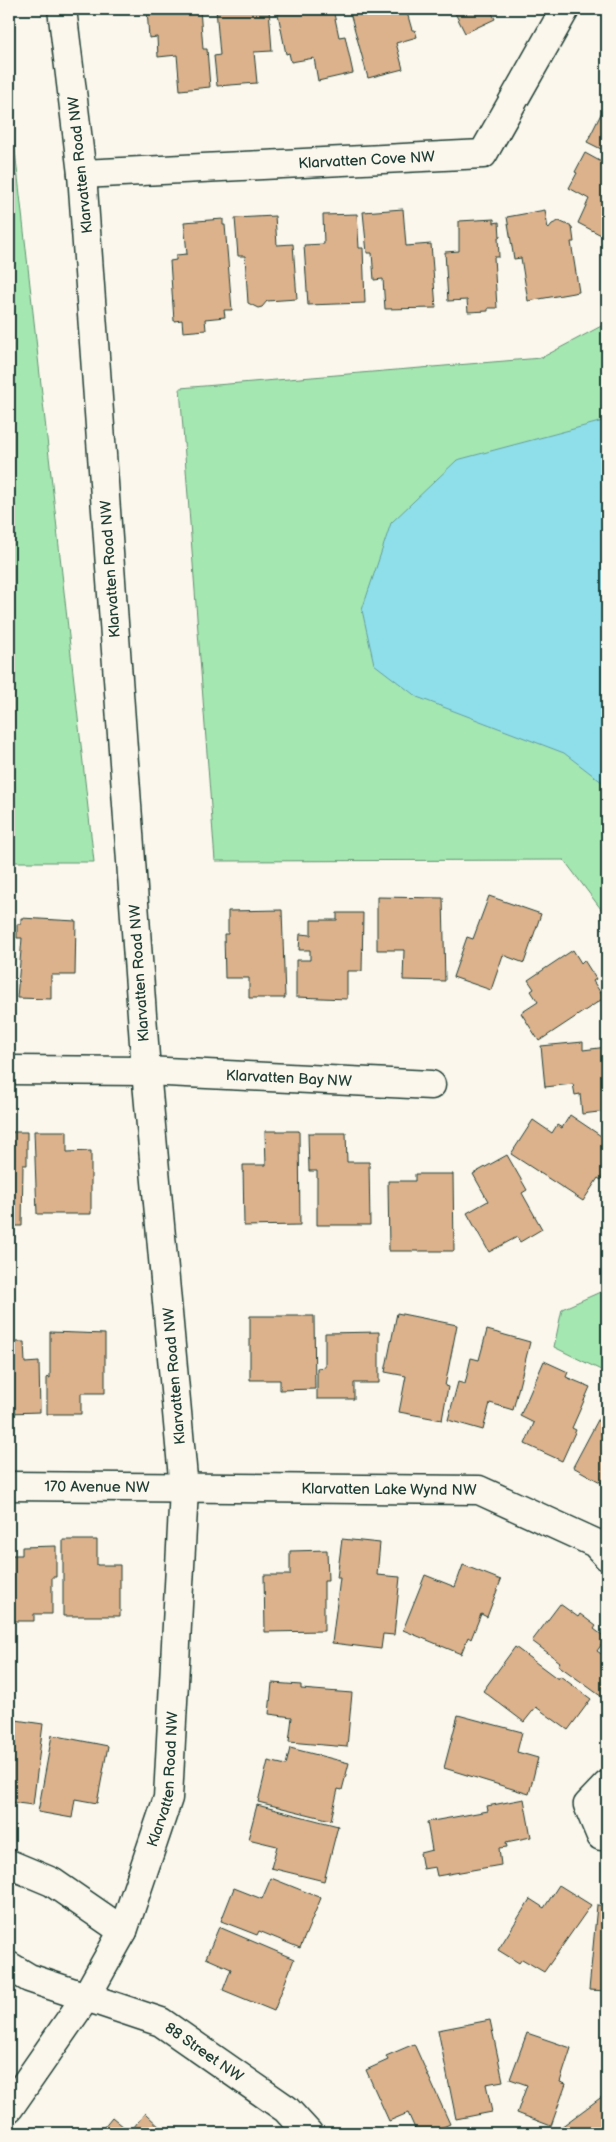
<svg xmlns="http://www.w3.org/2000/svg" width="616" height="2142" viewBox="0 0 616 2142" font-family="'Balsamiq Sans',sans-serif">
<rect width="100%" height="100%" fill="#fbf7ec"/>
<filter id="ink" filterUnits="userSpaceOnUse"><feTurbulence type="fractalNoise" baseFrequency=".02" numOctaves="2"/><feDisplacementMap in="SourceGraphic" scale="10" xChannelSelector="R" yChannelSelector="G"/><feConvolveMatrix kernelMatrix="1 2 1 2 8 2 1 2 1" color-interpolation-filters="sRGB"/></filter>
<g filter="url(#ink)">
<g fill="#a5e7b1" stroke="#629272">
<polygon points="9,96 94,862 9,862"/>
<polygon points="607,323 607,917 564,860 215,861 180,388 541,358"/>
<polygon points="607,1289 607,1373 554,1347 562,1309"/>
</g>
<polygon fill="#8fdfea" stroke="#629ea1" points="607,420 607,786 564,753 417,697 374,664 362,610 391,523 457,460"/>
<g fill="#dcb28d" stroke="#1f3d34">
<polygon points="147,9 200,9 203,49 207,49 210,87 180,90 177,55 158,57 157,37 149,38"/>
<polygon points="216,9 269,9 272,51 254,52 257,83 217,86 214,56 220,55"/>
<polygon points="277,9 333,9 339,37 345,36 353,73 318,81 314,58 291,62 289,53 286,54"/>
<polygon points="349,9 406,9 412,30 415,30 417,37 396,43 403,69 368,78"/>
<polygon points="453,9 490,9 495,19 465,33"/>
<polygon points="602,112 607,114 607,152 587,142"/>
<polygon points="585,153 607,165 607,238 578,223 589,199 569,188 577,173 575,172"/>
<polygon points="403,209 406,246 431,244 436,308 385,309 383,279 374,280 372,253 367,253 363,212"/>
<polygon points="545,210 548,229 552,224 559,221 572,227 574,242 571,242 579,292 528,301 521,258 514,259 507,217"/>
<polygon points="357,214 359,248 363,248 365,303 308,305 304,245 324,244 323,215"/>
<polygon points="275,216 277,245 293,244 297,299 267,301 262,307 258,308 248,303 245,256 238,256 235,218"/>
<polygon points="223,219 223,225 225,225 232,310 224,310 225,317 205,319 206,330 183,332 182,320 174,321 170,261 176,260 176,255 187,254 184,222"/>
<polygon points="494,219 494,223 499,222 500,237 498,237 499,257 494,257 497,308 488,308 488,311 468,312 467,300 448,301 445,252 459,251 459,221"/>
<polygon points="489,896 541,914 524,963 503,955 491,990 453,977 467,937 473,939"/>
<polygon points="377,897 443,898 445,981 403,980 404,950 377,950"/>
<polygon points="282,910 285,998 249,998 249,978 225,978 224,934 228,934 228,911"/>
<polygon points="337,913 363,913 362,971 347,971 347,999 296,997 296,960 310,960 310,950 299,950 300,934 311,935 311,920 337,920"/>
<polygon points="21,918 76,921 75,975 51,975 51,999 17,998 22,938 17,938 17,924 21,924"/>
<polygon points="9,919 10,919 9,992"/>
<polygon points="573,950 581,963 584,960 596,979 593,981 604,998 539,1041 521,1013 538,1002 531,991 534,989 528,980"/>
<polygon points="583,1042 583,1050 607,1047 607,1111 582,1114 580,1094 575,1095 573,1084 545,1087 541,1046"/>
<polygon points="570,1115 607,1140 607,1170 601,1180 598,1178 583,1201 511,1154 533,1120 552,1133 557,1125 562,1128"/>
<polygon points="34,1131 67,1131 67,1152 91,1151 91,1214 37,1214"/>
<polygon points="265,1131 299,1131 300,1225 244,1226 243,1165 266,1165"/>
<polygon points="9,1132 27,1132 27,1165 23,1165 22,1226 9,1226"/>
<polygon points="308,1133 346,1133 347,1162 369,1162 370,1225 317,1225 317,1171 309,1171"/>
<polygon points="507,1155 527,1190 522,1193 542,1229 520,1242 517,1237 489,1252 467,1213 488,1201 473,1174"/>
<polygon points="415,1174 453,1174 454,1251 389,1251 388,1181 415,1181"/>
<polygon points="397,1313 457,1325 445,1386 448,1387 442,1420 399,1412 406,1376 385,1372"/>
<polygon points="250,1316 314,1316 315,1389 280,1390 280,1380 250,1380"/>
<polygon points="487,1330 530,1342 513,1410 490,1403 483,1430 448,1420 458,1382 465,1384 471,1358 479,1360"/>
<polygon points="50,1332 105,1334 105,1393 81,1393 81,1414 47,1414 47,1377 50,1378"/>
<polygon points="379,1332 379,1383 354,1383 354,1399 317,1399 317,1368 325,1367 325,1333"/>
<polygon points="9,1342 24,1342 25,1363 39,1362 40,1412 9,1413"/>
<polygon points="544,1361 568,1372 566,1377 590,1387 572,1428 576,1430 562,1461 525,1444 534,1423 520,1416"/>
<polygon points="607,1403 607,1474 602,1483 573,1467"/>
<polygon points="342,1539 380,1543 377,1575 400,1577 394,1635 383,1634 381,1649 332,1643 340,1578 337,1578"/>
<polygon points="63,1540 97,1540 97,1565 120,1565 120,1616 63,1616"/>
<polygon points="56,1546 56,1577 52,1577 52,1614 34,1614 34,1621 9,1621 9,1555 22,1555 22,1547"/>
<polygon points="327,1550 328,1581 324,1581 324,1631 265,1632 264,1575 290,1575 290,1551"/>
<polygon points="463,1565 501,1580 487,1617 481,1614 471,1639 468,1637 461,1654 403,1630 425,1575 455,1587"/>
<polygon points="560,1604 578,1617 580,1614 596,1626 594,1629 606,1638 597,1651 607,1658 607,1690 602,1697 558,1665 560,1662 532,1641"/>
<polygon points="515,1647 558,1679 560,1676 591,1699 568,1730 536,1707 524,1722 483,1691"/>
<polygon points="272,1683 301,1685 301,1689 352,1693 347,1747 289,1742 292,1717 269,1714"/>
<polygon points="458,1715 522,1732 517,1752 538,1758 529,1794 444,1768"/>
<polygon points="9,1719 43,1724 33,1805 9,1802"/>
<polygon points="52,1735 108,1746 97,1803 75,1799 72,1818 38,1812"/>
<polygon points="290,1748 349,1763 342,1790 338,1789 331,1820 258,1802 268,1761 286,1765"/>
<polygon points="524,1799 531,1837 506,1842 507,1847 499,1848 501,1865 437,1876 435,1867 423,1869 420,1853 432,1850 427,1822 488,1811 487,1806"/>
<polygon points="257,1805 338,1826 324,1881 271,1868 277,1846 248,1839"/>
<polygon points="271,1878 321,1898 300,1948 259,1931 257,1935 221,1921 234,1888 262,1899"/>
<polygon points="559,1885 591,1905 544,1972 522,1959 519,1963 498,1950 530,1899 544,1908"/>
<polygon points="597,1905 607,1906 607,1991 589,1990"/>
<polygon points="219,1927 294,1959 274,2011 223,1990 231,1969 206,1958"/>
<polygon points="490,2020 503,2081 486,2084 492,2112 456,2119 438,2030"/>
<polygon points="527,2033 571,2048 560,2082 566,2084 551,2126 517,2113 527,2085 510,2079"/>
<polygon points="414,2044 450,2124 429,2133 417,2133 408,2113 389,2121 366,2070 388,2060 386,2056"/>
<polygon points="607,2093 607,2133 559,2133 557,2130"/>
<polygon points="145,2113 166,2133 99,2133 112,2117 130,2132"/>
</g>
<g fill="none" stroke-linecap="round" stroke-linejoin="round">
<g stroke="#1f3d34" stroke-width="31">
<g id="street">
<path id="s1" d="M 82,174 L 483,154 L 565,9"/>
<path id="s2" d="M 9,1070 L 146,1071 L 431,1085"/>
<path id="s3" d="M 9,1486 L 479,1490 L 595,1543 L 607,1556"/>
<polyline points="607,1785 588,1805 601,1836 607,1835"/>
<polyline points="9,1864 52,1882 123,1931"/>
<path id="s4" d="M 9,1966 L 29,1978 L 161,2022 L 286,2109 L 308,2133"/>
</g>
</g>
<g stroke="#1f3d34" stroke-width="31">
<g id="secondary">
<path id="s5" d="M 9,2108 L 86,1997 L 123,1931 L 168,1798 L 184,1489 L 146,1071 L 82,174 L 62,9"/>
</g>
</g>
<use href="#street" stroke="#fbf7ec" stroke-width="28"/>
<use href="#secondary" stroke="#fbf7ec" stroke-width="28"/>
</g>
</g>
<g text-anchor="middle" stroke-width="5" stroke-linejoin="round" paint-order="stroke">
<g font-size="15" fill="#1f3d34" stroke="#fbf7ec">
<text dy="5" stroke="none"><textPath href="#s1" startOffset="285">Klarvatten Cove NW</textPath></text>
<text transform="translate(80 165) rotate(-96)" y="5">Klarvatten Road NW</text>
<text transform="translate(110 569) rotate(-94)" y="5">Klarvatten Road NW</text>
<text transform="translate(139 973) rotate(-94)" y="5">Klarvatten Road NW</text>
<text dy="5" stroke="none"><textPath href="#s2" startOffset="280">Klarvatten Bay NW</textPath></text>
<text transform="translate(174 1376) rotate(-95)" y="5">Klarvatten Road NW</text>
<text dy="5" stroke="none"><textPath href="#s3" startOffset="88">170 Avenue NW</textPath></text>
<text dy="5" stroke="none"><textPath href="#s3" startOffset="380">Klarvatten Lake Wynd NW</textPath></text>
<text dy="5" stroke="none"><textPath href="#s5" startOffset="369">Klarvatten Road NW</textPath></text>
<text dy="5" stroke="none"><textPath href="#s4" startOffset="215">88 Street NW</textPath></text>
</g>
</g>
<rect width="616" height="2142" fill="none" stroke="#fbf7ec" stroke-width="30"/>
<rect x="15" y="15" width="586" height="2112" fill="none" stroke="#1f3d34" stroke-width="2" filter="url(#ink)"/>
</svg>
